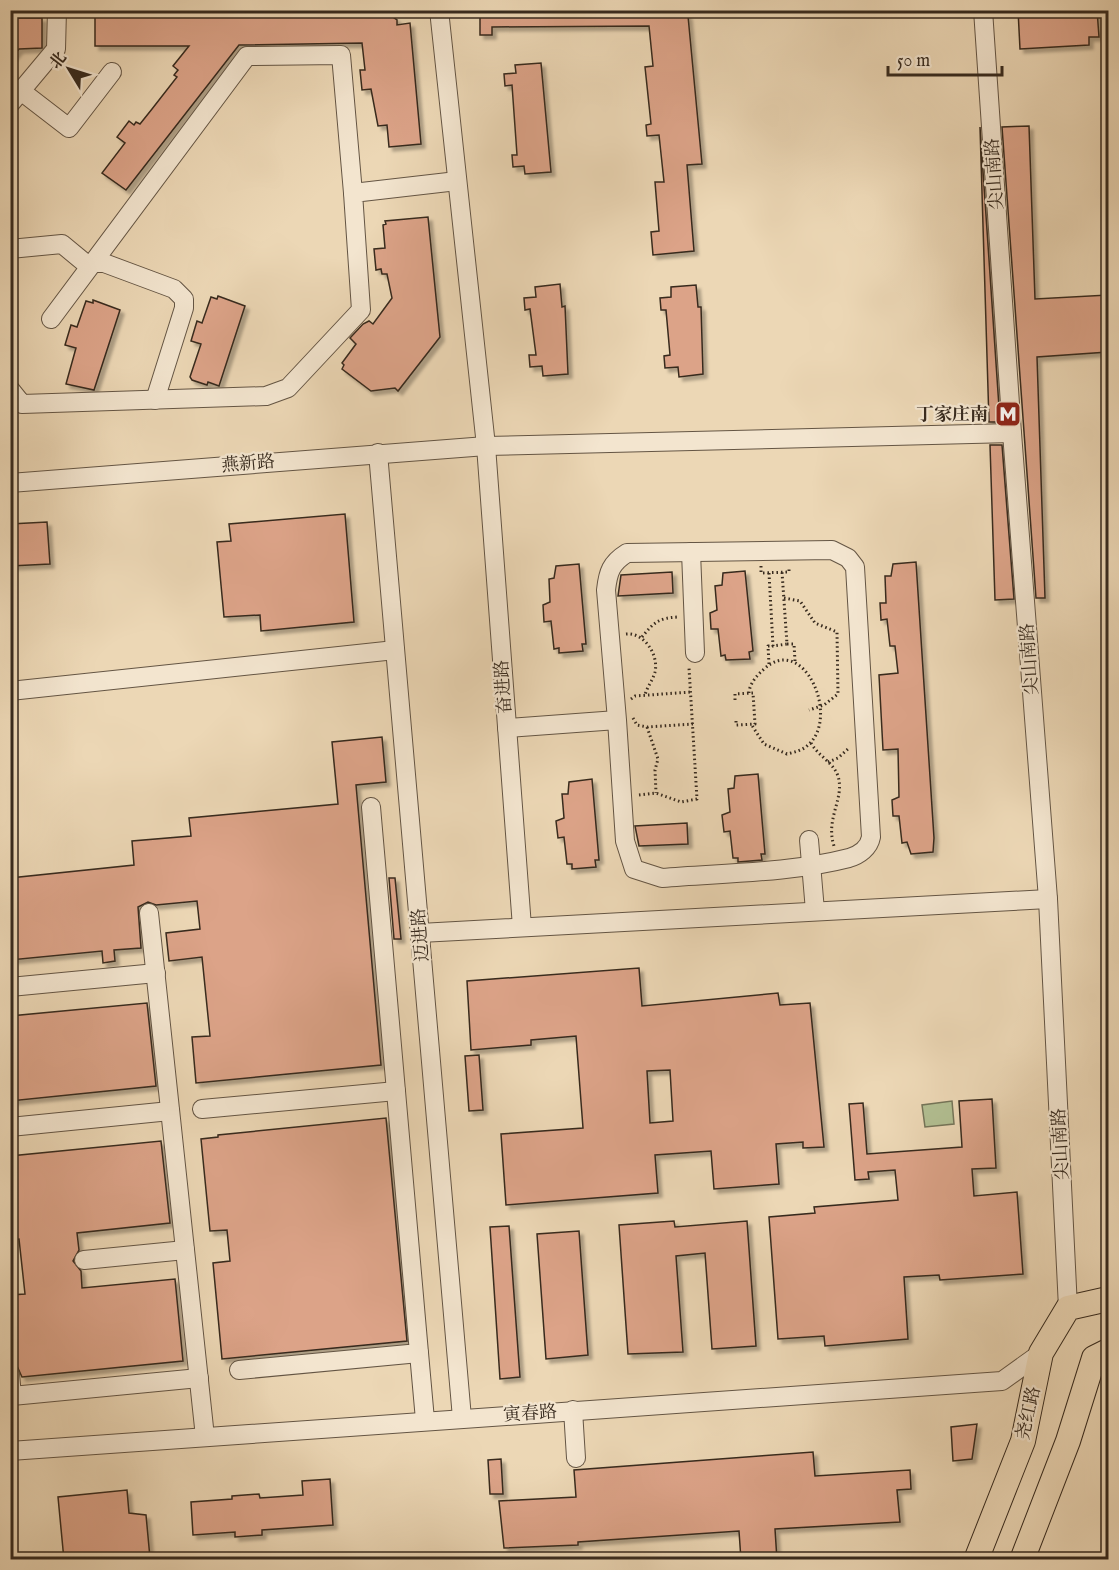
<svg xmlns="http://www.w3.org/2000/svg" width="1119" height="1570" viewBox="0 0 1119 1570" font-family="'IM FELL English','Noto Serif SC',serif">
<defs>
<filter id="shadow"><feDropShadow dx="4" dy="4" stdDeviation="1.5" flood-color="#0004"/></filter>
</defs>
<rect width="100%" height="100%" fill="#ecd7b5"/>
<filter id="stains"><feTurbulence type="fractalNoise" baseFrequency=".00333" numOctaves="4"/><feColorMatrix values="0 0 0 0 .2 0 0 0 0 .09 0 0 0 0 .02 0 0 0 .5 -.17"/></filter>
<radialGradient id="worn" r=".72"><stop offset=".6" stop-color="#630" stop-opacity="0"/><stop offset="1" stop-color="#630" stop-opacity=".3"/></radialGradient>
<polygon fill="#b2bf92" stroke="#747458" stroke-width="1.5" points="952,1101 954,1124 925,1127 922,1105"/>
<g fill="#dca388" stroke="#372a1e" stroke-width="1.5" fill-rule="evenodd" filter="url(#shadow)">
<polygon points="258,10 387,13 397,20 397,25 410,23 421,144 389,147 387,125 378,126 371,89 362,90 360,70 365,70 362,43 239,45 126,190 102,173 125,143 117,137 129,121 134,125 136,122 140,124 152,109 177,77 174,75 178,70 173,66 189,46 95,46 95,12 161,11 161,16 258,14"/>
<polygon points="480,10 681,10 688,16 702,164 687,165 694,251 653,255 651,232 659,231 655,182 664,182 659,135 647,136 646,125 651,124 645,67 653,66 649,26 492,27 492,35 480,35"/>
<polygon points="1018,10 1097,10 1099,37 1089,37 1089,45 1020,49"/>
<polygon points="10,18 42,18 42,48 19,49 10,60"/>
<polygon points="541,63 551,172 525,174 524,166 513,167 512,155 517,155 512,85 505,86 504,74 516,73 515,65"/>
<polygon points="1029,126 1035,299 1108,295 1108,352 1037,357 1045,598 1036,598 1002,127"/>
<polygon points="980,127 1000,422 989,422"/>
<polygon points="428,217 440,337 398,391 395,388 371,391 342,369 344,365 342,363 356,344 350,338 363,324 369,321 373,324 392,298 387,274 382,274 381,269 376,270 374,249 385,248 383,225 386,224 385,221"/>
<polygon points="560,284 562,307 565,306 568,374 543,376 542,366 530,367 529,355 536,355 530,309 525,310 524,298 536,297 535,287"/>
<polygon points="696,285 698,307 701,307 703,374 679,377 678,367 665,368 664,356 670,355 666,310 661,310 660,298 671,297 671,287"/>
<polygon points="218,296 245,306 219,386 208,382 207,385 192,380 190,377 201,344 191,341 197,321 202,323 211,297 217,299"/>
<polygon points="93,300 120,310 94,390 66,384 76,348 65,345 71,325 77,327 86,301 93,303"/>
<polygon points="990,445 1002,445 1014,599 995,600"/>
<polygon points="345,514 354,622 261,631 260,615 224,617 217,542 231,541 229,524"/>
<polygon points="47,522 50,564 10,566 10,524"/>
<polygon points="916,562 934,838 933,852 911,854 907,842 902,843 899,816 893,816 892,800 899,797 898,749 883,750 879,675 898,673 895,646 890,646 887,619 881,620 880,603 886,603 885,576 891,576 893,564"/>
<polygon points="579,564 586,644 582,644 583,651 559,653 559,648 554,649 551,621 544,622 543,605 550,602 549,579 554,578 556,566"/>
<polygon points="745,571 753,651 749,652 750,659 726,660 725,655 721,656 718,629 711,629 710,613 717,610 715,586 722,585 723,573"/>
<polygon points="672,572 673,593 618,596 621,575"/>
<polygon points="382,737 386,782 356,785 381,1065 196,1083 192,1037 210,1036 202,957 169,961 166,933 200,929 197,901 156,905 148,902 138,907 141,948 114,950 115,961 103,963 102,951 10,960 10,878 134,865 132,841 191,836 189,818 338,804 332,742"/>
<polygon points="758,774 765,854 761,854 762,860 738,862 738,858 733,858 730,831 724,832 722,815 730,812 728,789 734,788 735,776"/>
<polygon points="592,779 599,860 595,860 596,867 572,869 572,864 567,864 564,837 558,838 556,821 564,818 562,794 568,794 569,782"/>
<polygon points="687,823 688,844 639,846 635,826"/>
<polygon points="389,878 395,878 401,939 394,939"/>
<path d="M 639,968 L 642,1006 L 778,993 L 780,1005 L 810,1003 L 824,1147 L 803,1148 L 803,1142 L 776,1144 L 779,1184 L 714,1189 L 711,1151 L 655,1155 L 658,1193 L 506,1205 L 501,1134 L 583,1128 L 576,1036 L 531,1040 L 531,1045 L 471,1050 L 467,981 ZM 670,1070 L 673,1121 L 650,1123 L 647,1071 Z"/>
<polygon points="147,1003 156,1086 10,1101 10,1016"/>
<polygon points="479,1055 483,1110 469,1111 465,1056"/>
<polygon points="992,1099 996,1168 972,1169 974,1196 1017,1192 1023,1274 940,1280 939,1275 904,1277 908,1339 825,1346 824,1336 778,1339 769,1217 815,1213 814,1207 898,1200 895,1170 868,1172 869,1179 855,1180 849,1104 863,1103 867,1154 962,1147 959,1101"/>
<polygon points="386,1118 407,1341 222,1359 213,1263 230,1261 227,1230 210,1231 201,1139 218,1137 218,1135"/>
<polygon points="161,1141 170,1223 77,1233 79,1250 73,1261 81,1271 82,1288 175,1279 183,1361 22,1377 17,1366 10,1295 25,1294 19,1239 10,1240 10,1156"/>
<polygon points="674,1221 675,1227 747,1221 756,1346 712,1349 705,1253 676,1256 683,1352 628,1354 619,1225"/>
<polygon points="509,1226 520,1377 500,1379 490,1227"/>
<polygon points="579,1231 588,1355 546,1359 537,1234"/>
<polygon points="977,1424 972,1459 953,1461 951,1427"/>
<polygon points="813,1452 815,1476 910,1470 911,1489 897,1490 900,1522 775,1529 777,1560 741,1560 739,1531 578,1542 578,1545 504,1548 499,1501 576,1497 574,1470"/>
<polygon points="501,1459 503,1494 490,1494 488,1460"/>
<polygon points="330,1479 333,1525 262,1530 262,1535 235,1537 235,1532 193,1535 191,1502 232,1499 232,1496 259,1494 260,1498 303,1495 302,1481"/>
<polygon points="127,1490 129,1513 146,1515 150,1558 64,1560 58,1497"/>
</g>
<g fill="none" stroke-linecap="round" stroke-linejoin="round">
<g stroke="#645544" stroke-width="20">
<g id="minor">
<polyline points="439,10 486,446 522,927"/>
<polyline points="983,10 1012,433 1048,899 1068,1308"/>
<polyline points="21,91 69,128 112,72"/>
<polyline points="10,104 56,49 57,10"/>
<polyline points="10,249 62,244 85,263 104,263 174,289 184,299 184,308 155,400"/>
<polyline points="51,319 247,56 341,55 353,193"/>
<polyline points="10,389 22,404 266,396 288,388 361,310 353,193 457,181"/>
<polyline points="378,453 462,1418"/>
<polyline points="10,483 486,446 1012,433"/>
<polyline points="691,552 695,653"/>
<polyline points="10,691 395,650"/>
<path d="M 507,728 L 617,720 L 625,841 L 634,869 L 662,878 C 722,873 791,873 849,858 C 859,855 869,848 871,837 L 855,567 L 848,558 L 832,550 L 627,553 C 611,563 608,572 606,590 L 617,720"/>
<polyline points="809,840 815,911"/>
<polyline points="149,913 205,1437"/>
<polyline points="420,933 1048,899"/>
<polyline points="10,987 156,973"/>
<polyline points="202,1109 396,1091"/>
<polyline points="10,1127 170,1111"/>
<polyline points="84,1260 185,1250"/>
<polyline points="419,1353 425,1420"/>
<polyline points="239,1370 419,1353 371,807"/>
<polyline points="10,1374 12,1396 199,1378"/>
<polyline points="573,1410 576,1458"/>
<polyline points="10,1451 1002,1381 1041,1353"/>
</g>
</g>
<g stroke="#372a1e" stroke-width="26">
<g id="major">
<polyline points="976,1560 1023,1441 1041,1353 1068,1308 1108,1299"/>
<polyline points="1022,1560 1068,1441 1094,1358 1108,1351"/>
</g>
</g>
<g stroke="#372a1e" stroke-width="3" stroke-dasharray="1.5 3" stroke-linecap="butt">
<polyline points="761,566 761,573 789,572 789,568"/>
<polyline points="769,573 773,646 787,644 782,572"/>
<polyline points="784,598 800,601 815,623 837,632 838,694 824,705 809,710"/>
<path d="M 626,634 C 644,632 659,655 655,672 C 653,680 647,687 645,695"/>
<path d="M 642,637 C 654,622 659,618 678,617"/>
<polyline points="787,644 794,644 795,661"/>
<polyline points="769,664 768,646 773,646"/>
<path d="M 749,693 C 749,685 757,675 763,670 C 803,631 841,717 808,745 C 803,750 795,752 787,754 L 764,744 L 751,724"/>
<polyline points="631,699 635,696 691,692"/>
<polyline points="735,700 735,694 753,693 755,724 736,725 736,718"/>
<polyline points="633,718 637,725 647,727 693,724"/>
<polyline points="647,727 658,759 655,770 656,793"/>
<path d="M 811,743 C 818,756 833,762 838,776 C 845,799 825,818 834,846"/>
<polyline points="828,762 838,758 849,748"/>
<polyline points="639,795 656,793 681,802 697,799 689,668"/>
</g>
<use href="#minor" stroke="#f3e5cf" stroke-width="18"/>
<use href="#major" stroke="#ecd7b5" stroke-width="24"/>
</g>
<defs>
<g id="metro-square" transform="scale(1.35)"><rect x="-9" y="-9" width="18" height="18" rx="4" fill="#8f2418" stroke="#f3e5cf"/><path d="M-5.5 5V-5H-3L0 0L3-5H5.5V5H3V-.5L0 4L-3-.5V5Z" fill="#fff"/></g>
</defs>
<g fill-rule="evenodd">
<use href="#metro-square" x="1008" y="414"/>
</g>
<g text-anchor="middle" stroke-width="4.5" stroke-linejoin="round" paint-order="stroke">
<g font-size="18" fill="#372a1e" stroke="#f3e5cf">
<text transform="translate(994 174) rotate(-94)" y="6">尖山南路</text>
<text transform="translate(248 463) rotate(-5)" y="6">燕新路</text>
<text transform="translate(1029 659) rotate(-94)" y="6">尖山南路</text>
<text transform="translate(503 687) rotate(-94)" y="6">奋进路</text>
<text transform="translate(420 935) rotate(-95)" y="6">迈进路</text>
<text transform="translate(1060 1144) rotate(-93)" y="6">尖山南路</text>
<text transform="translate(530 1413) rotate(-4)" y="6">寅春路</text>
<text transform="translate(1028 1413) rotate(-77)" y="6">尧红路</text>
</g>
<g font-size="18" font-weight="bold" fill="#372a1e" stroke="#f3e5cf" text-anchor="end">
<text x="988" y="420">丁家庄南</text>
</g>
</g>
<rect width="1119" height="1570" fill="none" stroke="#ecd7b5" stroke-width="36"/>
<rect x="12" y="12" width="1095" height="1546" fill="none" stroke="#372a1e" stroke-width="3"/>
<rect x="18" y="18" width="1083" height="1534" fill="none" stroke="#372a1e" stroke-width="1.5"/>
<g transform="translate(69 69) rotate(308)" stroke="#f3e5cf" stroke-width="4.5" paint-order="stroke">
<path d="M0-4.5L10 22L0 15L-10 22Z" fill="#372a1e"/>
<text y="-9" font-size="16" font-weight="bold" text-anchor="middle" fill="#372a1e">北</text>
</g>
<path d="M888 66v9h114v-9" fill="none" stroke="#372a1e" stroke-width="3"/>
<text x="897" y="66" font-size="18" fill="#372a1e" stroke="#f3e5cf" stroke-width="4.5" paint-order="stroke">50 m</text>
<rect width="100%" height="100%" filter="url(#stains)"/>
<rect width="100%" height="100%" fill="url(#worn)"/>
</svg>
